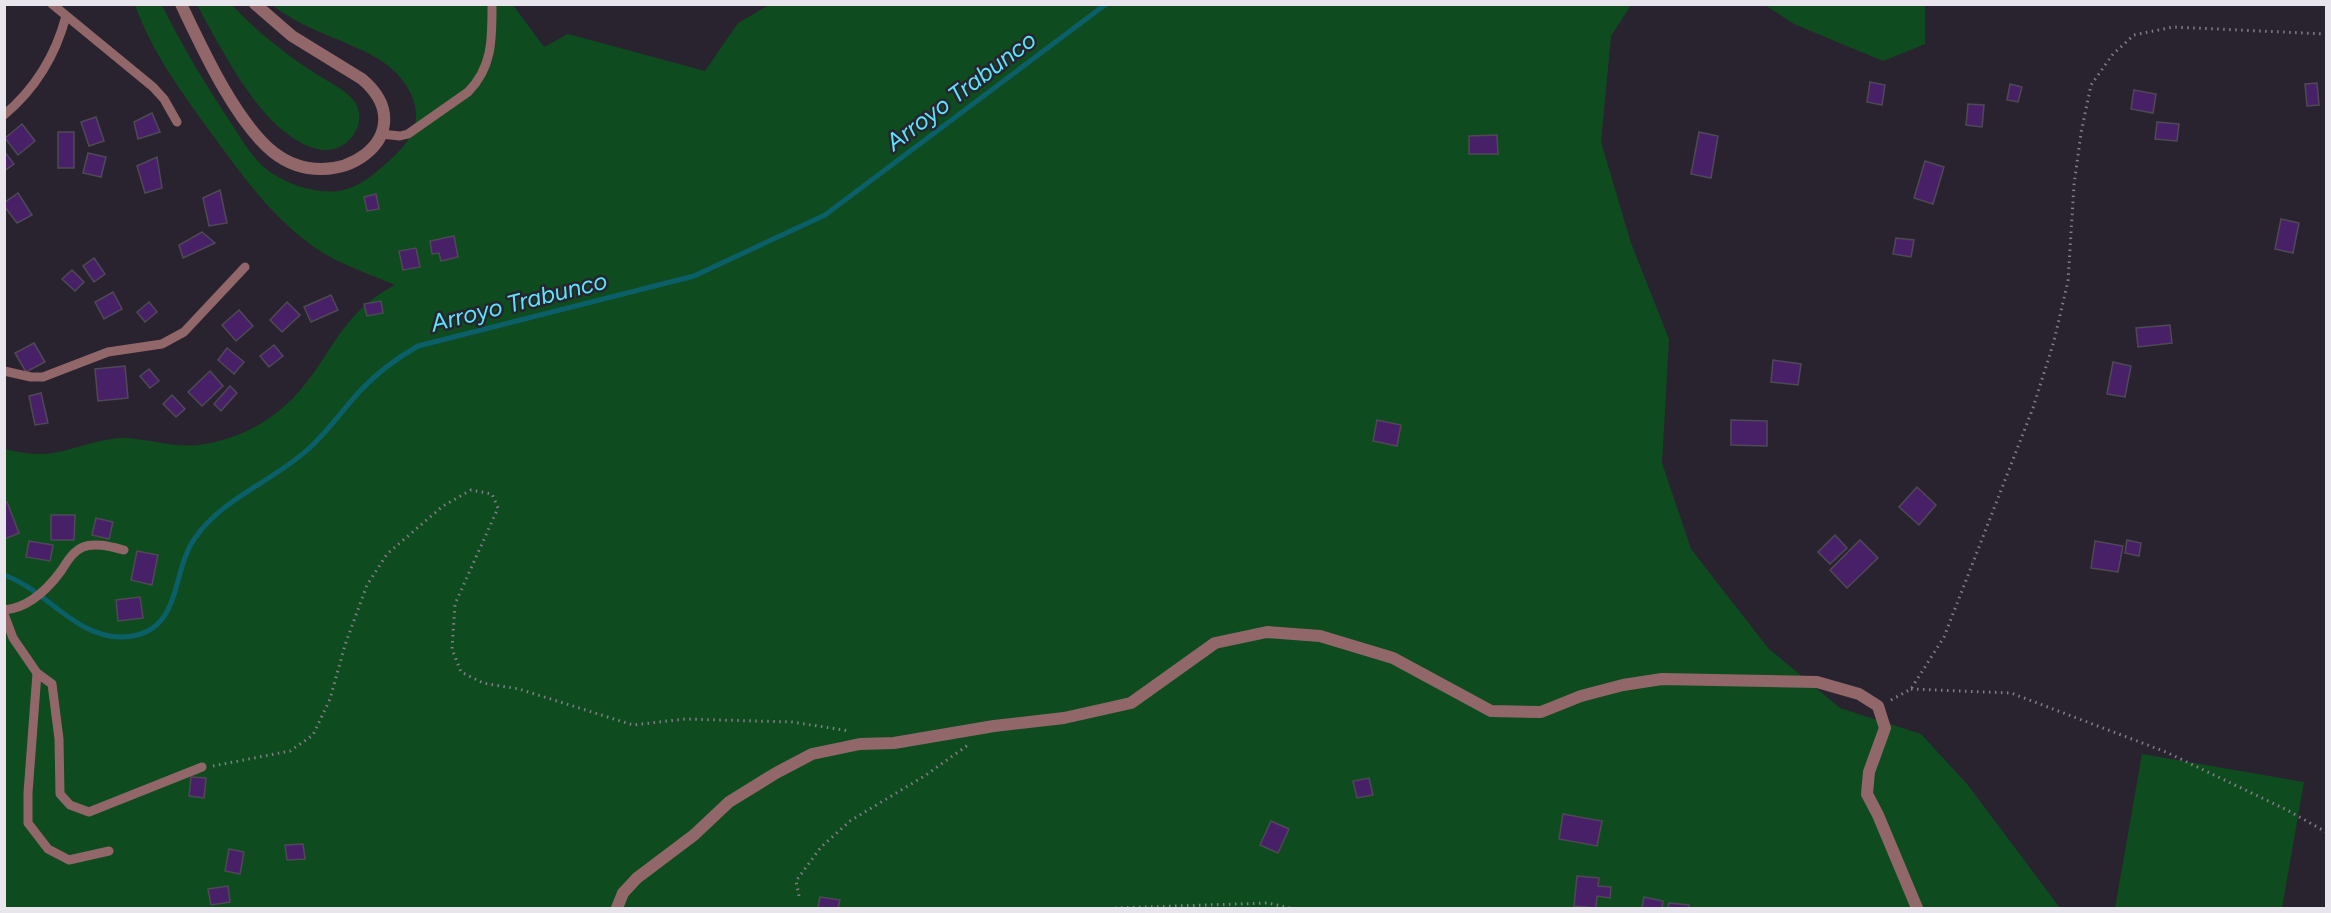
<svg xmlns="http://www.w3.org/2000/svg" width="2331" height="913" viewBox="0 0 2331 913" font-family="Figtree,sans-serif">
<rect width="100%" height="100%" fill="#29232f"/>
<g fill="#0e4c1f">
<path d="M 135,5 L 162,5 C 182,46 205,84 231,123 C 242,140 253,160 270,172 C 288,185 317,194 339,191 C 356,188 370,178 382,167 C 412,142 429,119 404,82 C 384,54 345,44 315,30 C 299,23 286,15 272,5 L 513,5 L 544,47 L 568,34 L 705,71 L 738,23 L 769,5 L 1631,5 L 1611,36 L 1601,142 L 1631,243 L 1669,339 L 1662,463 L 1691,549 L 1768,648 L 1840,708 L 1921,734 L 1967,784 L 2060,908 L 5,908 L 4,449 C 23,454 45,456 63,451 C 83,446 101,439 121,438 C 147,438 173,448 199,445 C 235,440 270,423 295,396 C 334,354 339,314 395,285 C 370,274 344,266 320,251 C 274,221 241,174 209,130 C 180,90 152,52 135,5 Z"/>
<path d="M 197,5 L 232,5 C 255,30 284,53 313,72 C 326,81 344,88 354,101 C 369,122 350,149 327,150 C 312,150 300,143 289,135 C 251,109 219,44 197,5 Z"/>
<polygon points="1765,5 1925,5 1925,44 1883,61 1794,24"/>
<polygon points="2142,754 2304,782 2282,908 2115,908"/>
</g>
<g fill="none" stroke-linecap="round" stroke-linejoin="round">
<path stroke="#0a5f69" stroke-width="5" d="M 4,575 C 47,590 76,639 124,637 C 183,634 170,573 195,538 C 223,498 271,482 306,451 C 327,433 342,410 361,390 C 378,372 397,358 418,346 L 694,276 L 825,215 L 1106,4"/>
</g>
<g fill="#482068" stroke="#4f4956" stroke-width="1.5">
<polygon points="1870,82 1885,85 1882,105 1867,102"/>
<polygon points="2317,83 2319,105 2307,106 2305,84"/>
<polygon points="2010,84 2022,87 2018,102 2007,100"/>
<polygon points="2134,90 2156,94 2153,113 2131,109"/>
<polygon points="1968,104 1984,105 1982,127 1966,125"/>
<polygon points="152,113 160,132 138,139 134,122"/>
<polygon points="96,117 104,141 89,146 81,122"/>
<polygon points="2157,122 2179,124 2177,141 2155,139"/>
<polygon points="22,124 35,141 18,155 5,138"/>
<rect x="58" y="132" width="16" height="36"/>
<polygon points="1699,132 1718,136 1711,178 1691,174"/>
<polygon points="1497,135 1498,154 1469,154 1469,136"/>
<polygon points="4,151 14,164 4,171"/>
<polygon points="88,153 106,157 101,177 83,173"/>
<polygon points="157,157 162,188 145,193 137,166"/>
<polygon points="1925,161 1944,167 1933,204 1914,198"/>
<polygon points="220,190 227,223 209,226 203,198"/>
<polygon points="18,193 32,215 17,223 4,206 4,203"/>
<polygon points="376,194 379,209 367,211 364,197"/>
<polygon points="2281,219 2299,223 2293,253 2275,249"/>
<polygon points="202,232 215,243 183,258 179,245"/>
<polygon points="454,236 458,257 441,261 439,253 432,254 430,241"/>
<polygon points="1896,238 1914,240 1911,257 1893,254"/>
<polygon points="416,248 420,267 403,270 399,251"/>
<polygon points="94,258 105,274 94,282 83,266"/>
<polygon points="72,270 84,282 75,291 62,279"/>
<polygon points="113,292 122,309 104,319 95,302"/>
<polygon points="331,295 338,310 311,322 304,307"/>
<polygon points="381,301 383,313 367,316 364,304"/>
<polygon points="149,302 157,312 145,322 137,312"/>
<polygon points="287,302 300,315 282,332 270,320"/>
<polygon points="239,310 253,326 236,341 222,325"/>
<polygon points="2170,325 2172,343 2138,347 2136,328"/>
<polygon points="34,343 45,362 26,372 15,353"/>
<polygon points="274,345 283,356 269,367 260,356"/>
<polygon points="227,348 244,362 234,374 218,360"/>
<polygon points="1773,360 1801,364 1798,385 1771,382"/>
<polygon points="2113,362 2131,366 2125,397 2107,394"/>
<polygon points="125,366 128,398 98,401 95,369"/>
<polygon points="149,369 159,381 150,388 140,376"/>
<polygon points="210,371 223,386 202,406 188,392"/>
<polygon points="230,386 237,393 221,411 214,404"/>
<polygon points="41,393 48,423 35,425 29,396"/>
<polygon points="172,395 185,409 176,417 163,404"/>
<polygon points="1377,420 1401,425 1397,446 1373,441"/>
<polygon points="1731,420 1767,421 1767,446 1731,445"/>
<polygon points="1917,487 1936,505 1919,525 1899,507"/>
<polygon points="7,502 19,533 5,539 4,503"/>
<polygon points="51,515 75,515 74,540 51,540"/>
<polygon points="96,518 113,522 109,539 92,535"/>
<polygon points="1835,535 1847,548 1830,564 1818,552"/>
<polygon points="1860,540 1878,558 1847,588 1830,570"/>
<polygon points="2127,540 2141,543 2139,556 2125,553"/>
<polygon points="29,541 53,545 50,561 26,557"/>
<polygon points="2095,541 2123,546 2118,572 2091,568"/>
<polygon points="137,551 158,555 152,585 131,580"/>
<polygon points="140,597 143,618 118,621 116,600"/>
<polygon points="191,777 206,778 204,798 189,796"/>
<polygon points="1369,778 1373,795 1357,798 1353,781"/>
<polygon points="1563,814 1602,821 1597,846 1559,839"/>
<polygon points="1271,821 1289,829 1278,853 1260,845"/>
<polygon points="303,844 305,859 287,860 285,845"/>
<polygon points="229,849 244,852 240,874 225,871"/>
<polygon points="1577,876 1599,878 1598,886 1611,887 1610,898 1597,896 1596,908 1574,906"/>
<polygon points="228,886 230,902 211,905 208,889"/>
<polygon points="820,897 840,900 838,908 818,908"/>
<polygon points="1644,897 1663,901 1662,908 1642,908"/>
<polygon points="1669,903 1689,905 1688,908 1668,908"/>
</g>
<g fill="none" stroke-linecap="round" stroke-linejoin="round">
<g stroke="#827d87" stroke-width="3" stroke-dasharray="1.5 4.5" stroke-linecap="butt">
<polyline points="1911,689 2011,693 2166,752 2287,810 2326,832"/>
<polyline points="1891,700 1911,689 1944,637 2033,408 2054,341 2068,281 2074,185 2081,133 2091,85 2113,54 2134,35 2173,27 2326,34"/>
<polyline points="213,766 290,751 313,735 330,699 345,645 367,585 387,554 443,506 471,490 492,494 498,508 455,604 452,649 461,672 483,683 519,689 633,725 685,719 792,722 850,731"/>
<polyline points="799,896 796,881 821,847 850,821 926,775 968,745"/>
<polyline points="1115,908 1268,903 1290,908"/>
</g>
<g stroke="#92676a" stroke-width="9">
<polyline points="52,4 153,87 164,99 177,122"/>
<path d="M 4,115 C 35,89 56,54 66,16"/>
<path d="M 381,134 L 400,136 L 408,134 L 468,92 C 493,67 492,38 492,4"/>
<polyline points="4,371 31,377 43,377 108,352 162,344 184,332 245,267"/>
<path d="M 4,610 C 29,608 47,590 61,571 C 67,562 72,552 83,547 C 95,542 112,547 124,550"/>
<polyline points="4,614 13,638 37,673 28,793 28,823 48,849 69,860 109,851"/>
<polyline points="37,673 52,684 59,739 60,794 70,805 89,812 202,767"/>
</g>
<polyline stroke="#92676a" stroke-width="12" points="617,908 623,893 637,878 694,835 729,802 776,773 812,754 860,744 894,743 994,726 1064,718 1131,703 1215,643 1267,632 1320,636 1393,658 1491,711 1541,712 1581,696 1623,685 1662,679 1817,682 1859,694 1878,706 1885,728 1869,772 1867,794 1878,815 1917,908"/>
<path stroke="#92676a" stroke-width="12" d="M 181,4 C 202,48 235,121 273,152 C 335,201 427,134 362,79 L 292,36 L 255,4"/>
</g>
<g text-anchor="middle" stroke-width="5" stroke-linejoin="round" paint-order="stroke">
<g font-size="24" font-style="italic" fill="#59e5fa" stroke="#29232f">
<text transform="translate(961 91) rotate(-37)" y="8">Arroyo Trabunco</text>
<text transform="translate(519 302) rotate(-14)" y="8">Arroyo Trabunco</text>
</g>
</g>
<rect width="2331" height="913" fill="none" stroke="#e8e5ec" stroke-width="12"/>
</svg>
